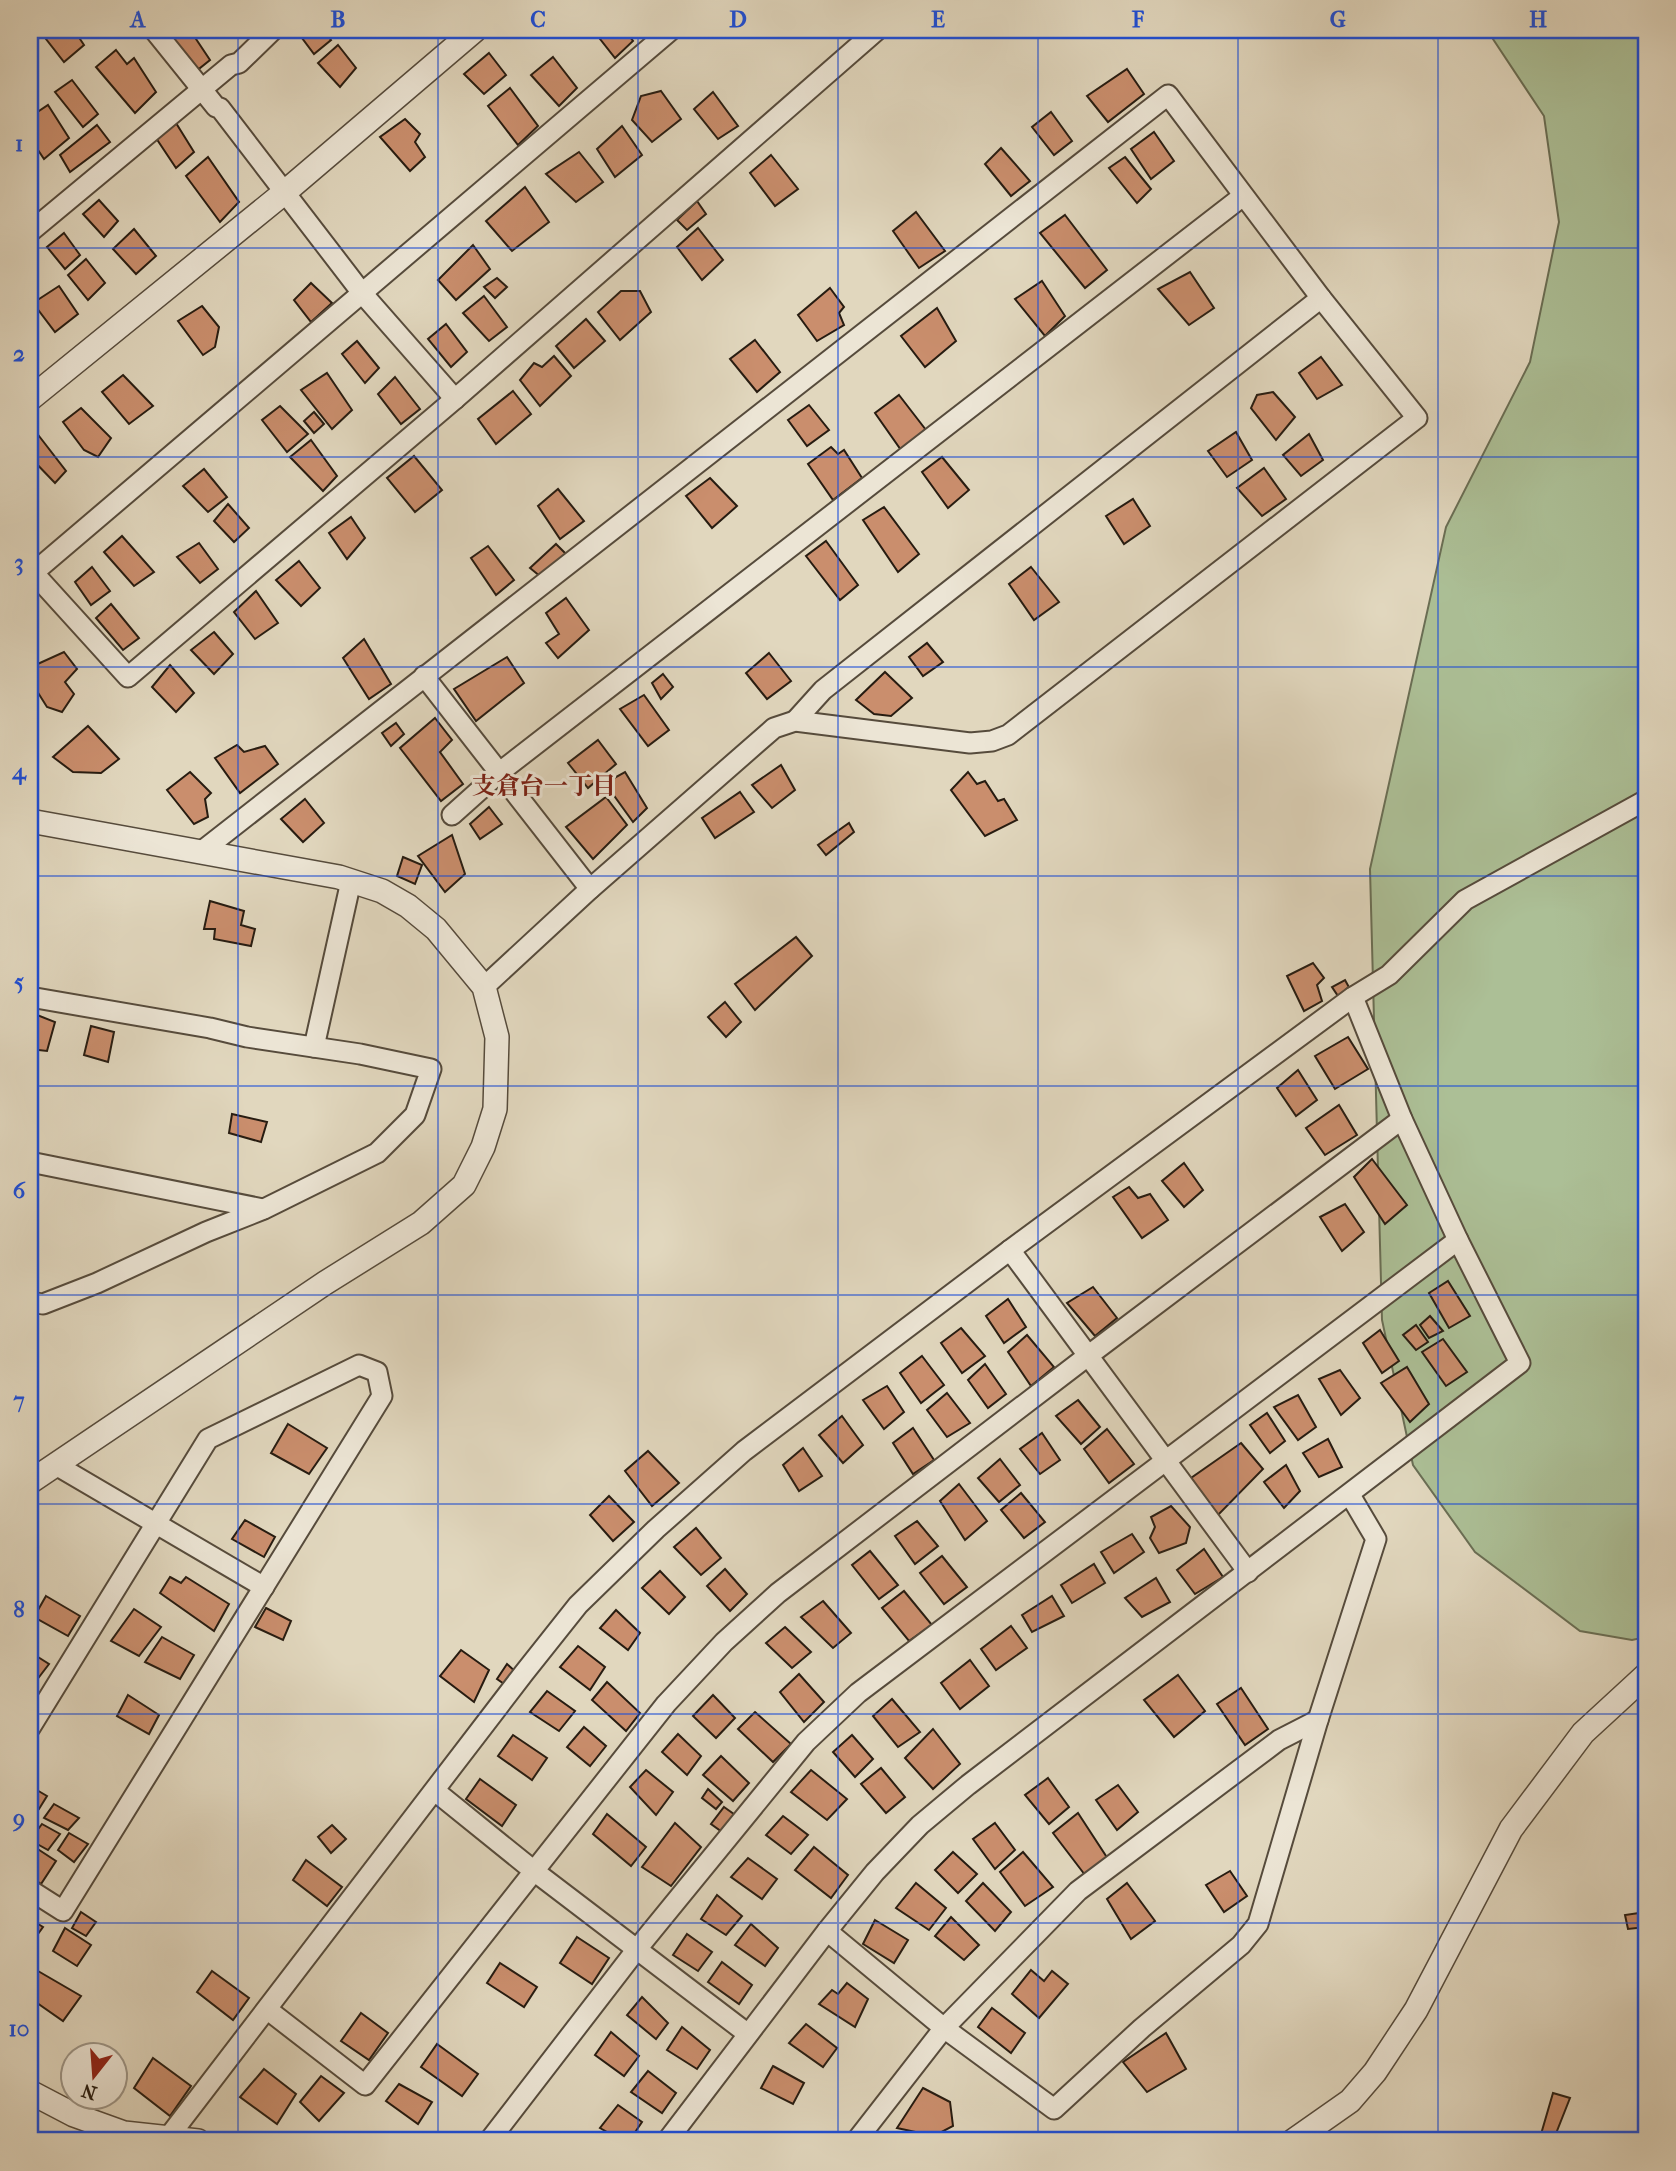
<svg xmlns="http://www.w3.org/2000/svg" width="1676" height="2171" viewBox="0 0 1676 2171" font-family="'IM FELL French Canon','Noto Serif JP',serif">
<rect width="100%" height="100%" fill="#e1d7be"/>
<filter id="stains"><feTurbulence type="fractalNoise" baseFrequency=".00286" numOctaves="4"/><feColorMatrix values="0 0 0 0 .2 0 0 0 0 .09 0 0 0 0 .02 0 0 0 .5 -.17"/></filter>
<radialGradient id="worn" r=".72"><stop offset=".6" stop-color="#630" stop-opacity="0"/><stop offset="1" stop-color="#630" stop-opacity=".3"/></radialGradient>
<polygon fill="#acbf96" stroke="#6a6e54" stroke-width="2" points="1487,30 1646,30 1646,1637 1632,1640 1580,1631 1475,1552 1413,1465 1382,1320 1370,869 1446,527 1530,362 1559,222 1544,116"/>
<g fill="#ca8e6d" stroke="#271c11" stroke-width="2">
<polygon points="39,30 74,30 84,45 64,62"/>
<polygon points="169,30 190,30 210,60 195,72 164,35"/>
<polygon points="296,30 323,30 331,40 314,54"/>
<polygon points="593,30 625,30 633,41 615,58"/>
<polygon points="338,45 356,68 340,87 318,63"/>
<polygon points="116,50 127,64 134,58 156,92 135,113 96,67"/>
<polygon points="489,53 506,75 484,94 464,74"/>
<polygon points="553,57 577,88 559,106 531,75"/>
<polygon points="1127,69 1144,94 1108,122 1087,96"/>
<polygon points="72,80 98,114 83,127 55,92"/>
<polygon points="510,88 538,126 518,145 488,106"/>
<polygon points="661,91 681,119 652,142 632,120 641,96"/>
<polygon points="713,92 738,126 718,139 694,109"/>
<polygon points="48,105 69,138 44,159 30,138 30,117"/>
<polygon points="1051,112 1072,141 1054,155 1032,127"/>
<polygon points="405,119 420,134 415,142 425,157 410,171 380,137"/>
<polygon points="176,123 194,152 176,168 156,138"/>
<polygon points="97,125 110,142 70,172 60,155"/>
<polygon points="622,126 642,155 615,177 597,149"/>
<polygon points="1154,132 1174,161 1151,179 1131,149"/>
<polygon points="1001,148 1030,181 1011,196 985,164"/>
<polygon points="579,152 603,182 576,202 546,174"/>
<polygon points="771,155 798,189 775,206 750,173"/>
<polygon points="208,157 239,202 220,222 186,176"/>
<polygon points="1125,157 1151,189 1137,203 1109,168"/>
<polygon points="525,187 549,222 512,251 486,221"/>
<polygon points="99,200 118,221 104,237 83,214"/>
<polygon points="697,201 706,214 687,230 677,220"/>
<polygon points="916,212 945,251 919,268 893,231"/>
<polygon points="1065,215 1107,270 1085,288 1040,233"/>
<polygon points="698,228 723,260 702,280 677,247"/>
<polygon points="134,229 156,256 136,274 113,249"/>
<polygon points="64,233 80,255 65,269 47,247"/>
<polygon points="473,245 490,269 456,300 438,280"/>
<polygon points="86,259 105,283 88,300 68,275"/>
<polygon points="1190,272 1214,308 1189,325 1158,289"/>
<polygon points="497,278 507,287 495,298 484,287"/>
<polygon points="1042,281 1065,316 1045,336 1015,299"/>
<polygon points="311,283 332,303 311,322 294,300"/>
<polygon points="59,286 78,314 55,332 33,303"/>
<polygon points="830,288 844,307 839,313 844,325 817,341 798,315"/>
<polygon points="621,291 640,291 651,312 620,340 598,312"/>
<polygon points="484,296 507,327 489,341 463,313"/>
<polygon points="202,306 219,327 215,347 203,355 178,321"/>
<polygon points="937,308 956,341 925,367 901,336"/>
<polygon points="586,319 605,341 574,368 556,346"/>
<polygon points="446,324 467,352 451,367 428,339"/>
<polygon points="755,340 780,372 757,392 730,359"/>
<polygon points="357,341 379,368 365,383 342,354"/>
<polygon points="554,356 571,376 540,406 520,380 534,363 542,367"/>
<polygon points="1321,357 1342,385 1317,399 1299,373"/>
<polygon points="327,373 352,410 332,429 301,390"/>
<polygon points="123,375 153,406 129,424 102,392"/>
<polygon points="395,377 420,409 401,424 378,394"/>
<polygon points="513,391 531,414 496,444 478,419"/>
<polygon points="1273,392 1295,417 1276,440 1251,408 1257,395"/>
<polygon points="899,395 926,430 901,450 875,413"/>
<polygon points="809,405 829,430 807,446 788,420"/>
<polygon points="280,406 308,434 287,452 262,420"/>
<polygon points="81,408 111,438 98,457 84,450 63,422"/>
<polygon points="314,412 324,424 314,433 304,421"/>
<polygon points="1236,432 1252,460 1227,477 1208,451"/>
<polygon points="1309,434 1323,460 1301,476 1283,455"/>
<polygon points="39,436 66,471 55,483 30,457 30,444"/>
<polygon points="311,440 337,476 323,491 290,457"/>
<polygon points="831,447 838,454 844,450 862,478 833,500 808,464"/>
<polygon points="414,456 442,490 415,512 387,478"/>
<polygon points="942,457 969,490 948,508 922,472"/>
<polygon points="1264,468 1286,499 1262,516 1237,488"/>
<polygon points="204,469 227,497 208,512 183,486"/>
<polygon points="710,478 737,506 712,528 686,496"/>
<polygon points="558,489 584,521 560,539 538,506"/>
<polygon points="1133,499 1150,526 1124,544 1106,516"/>
<polygon points="228,504 249,528 234,542 214,521"/>
<polygon points="884,507 919,554 898,572 863,520"/>
<polygon points="351,517 365,538 347,559 329,533"/>
<polygon points="122,536 154,572 134,586 104,552"/>
<polygon points="826,541 858,585 840,600 806,556"/>
<polygon points="199,543 218,569 200,583 177,557"/>
<polygon points="556,544 568,556 541,577 530,568"/>
<polygon points="488,546 514,580 496,595 471,558"/>
<polygon points="299,561 320,588 301,606 276,580"/>
<polygon points="92,567 110,591 91,605 75,582"/>
<polygon points="1031,567 1059,602 1034,620 1009,584"/>
<polygon points="256,591 278,623 255,639 234,612"/>
<polygon points="566,598 589,630 558,658 546,643 559,634 546,613"/>
<polygon points="111,604 139,638 123,650 96,618"/>
<polygon points="214,632 233,654 214,674 191,650"/>
<polygon points="364,639 391,684 369,699 343,658"/>
<polygon points="927,643 943,662 923,676 909,657"/>
<polygon points="64,652 77,669 65,682 74,694 62,712 47,707 30,680 30,673 31,667"/>
<polygon points="769,653 791,681 767,699 746,673"/>
<polygon points="507,657 524,683 476,721 454,689"/>
<polygon points="170,665 194,693 176,712 152,687"/>
<polygon points="885,672 912,698 891,716 874,714 856,700"/>
<polygon points="663,674 673,687 661,699 652,683"/>
<polygon points="644,695 669,730 648,746 620,709"/>
<polygon points="435,718 452,740 440,752 463,784 441,801 400,748"/>
<polygon points="396,723 404,734 391,746 382,733"/>
<polygon points="88,726 119,759 101,773 73,772 53,757"/>
<polygon points="598,740 616,764 588,788 568,763"/>
<polygon points="237,745 244,752 265,746 278,764 240,793 215,758"/>
<polygon points="781,765 795,790 772,808 752,785"/>
<polygon points="190,772 211,793 205,799 208,817 194,824 167,790"/>
<polygon points="625,772 647,808 633,822 605,783"/>
<polygon points="968,772 977,784 985,781 998,801 1004,799 1017,820 985,836 951,790"/>
<polygon points="740,792 754,812 715,838 702,818"/>
<polygon points="606,797 627,825 593,859 566,827"/>
<polygon points="305,799 324,823 303,842 281,819"/>
<polygon points="489,807 502,824 480,839 470,824"/>
<polygon points="849,823 854,832 826,855 818,845"/>
<polygon points="452,835 465,874 445,892 418,856"/>
<polygon points="403,857 422,865 415,884 397,876"/>
<polygon points="210,901 244,911 241,925 255,929 251,946 214,939 215,929 204,929"/>
<polygon points="796,937 812,956 755,1010 735,984"/>
<polygon points="1313,963 1324,978 1317,985 1322,1001 1304,1011 1287,976"/>
<polygon points="1345,980 1351,991 1340,999 1332,987"/>
<polygon points="725,1002 741,1022 726,1037 708,1017"/>
<polygon points="30,1004 38,1005 37,1015 55,1022 47,1051 30,1049"/>
<polygon points="91,1026 114,1032 108,1062 84,1055"/>
<polygon points="1348,1037 1368,1069 1335,1089 1315,1056"/>
<polygon points="1298,1070 1317,1100 1296,1116 1277,1088"/>
<polygon points="1339,1105 1357,1135 1325,1155 1306,1128"/>
<polygon points="232,1114 267,1122 261,1142 229,1133"/>
<polygon points="1372,1159 1407,1205 1385,1224 1354,1177"/>
<polygon points="1184,1163 1203,1190 1184,1207 1162,1181"/>
<polygon points="1129,1187 1138,1198 1150,1194 1168,1220 1142,1238 1113,1197"/>
<polygon points="1345,1204 1364,1232 1342,1251 1320,1217"/>
<polygon points="1448,1281 1470,1316 1449,1328 1429,1293"/>
<polygon points="1093,1287 1117,1318 1095,1336 1067,1303"/>
<polygon points="1008,1299 1026,1327 1004,1343 986,1316"/>
<polygon points="1430,1316 1443,1331 1429,1338 1420,1325"/>
<polygon points="1416,1325 1428,1342 1416,1350 1403,1335"/>
<polygon points="961,1328 985,1356 962,1373 941,1343"/>
<polygon points="1380,1330 1399,1361 1382,1373 1363,1343"/>
<polygon points="1027,1335 1054,1367 1031,1386 1008,1352"/>
<polygon points="1443,1339 1467,1372 1446,1386 1422,1352"/>
<polygon points="922,1356 944,1385 921,1403 900,1373"/>
<polygon points="985,1364 1006,1394 988,1408 968,1380"/>
<polygon points="1407,1367 1429,1404 1410,1422 1381,1383"/>
<polygon points="1340,1370 1360,1398 1341,1415 1319,1379"/>
<polygon points="887,1386 904,1412 884,1429 863,1400"/>
<polygon points="947,1393 970,1423 947,1437 927,1410"/>
<polygon points="1298,1395 1316,1427 1298,1440 1274,1407"/>
<polygon points="1078,1400 1100,1427 1081,1444 1056,1416"/>
<polygon points="1267,1413 1285,1441 1270,1453 1250,1425"/>
<polygon points="842,1416 863,1445 843,1463 819,1435"/>
<polygon points="288,1424 327,1448 309,1474 271,1453"/>
<polygon points="913,1428 934,1460 913,1474 893,1443"/>
<polygon points="1107,1429 1134,1464 1109,1483 1084,1449"/>
<polygon points="1042,1433 1060,1460 1040,1474 1020,1449"/>
<polygon points="1328,1439 1342,1467 1319,1477 1303,1453"/>
<polygon points="1241,1443 1263,1469 1218,1515 1191,1478"/>
<polygon points="803,1448 822,1476 799,1491 783,1465"/>
<polygon points="648,1451 679,1483 652,1506 625,1471"/>
<polygon points="1000,1459 1020,1485 999,1502 978,1478"/>
<polygon points="1286,1465 1300,1491 1284,1508 1264,1482"/>
<polygon points="959,1484 987,1521 965,1540 940,1501"/>
<polygon points="1021,1493 1045,1522 1024,1538 1001,1510"/>
<polygon points="609,1496 634,1522 613,1541 590,1515"/>
<polygon points="1171,1506 1190,1527 1186,1543 1159,1553 1150,1538 1155,1527 1151,1517"/>
<polygon points="245,1520 275,1537 264,1557 232,1539"/>
<polygon points="917,1521 938,1546 915,1564 895,1536"/>
<polygon points="696,1528 721,1558 701,1575 674,1547"/>
<polygon points="1132,1534 1144,1552 1114,1573 1101,1552"/>
<polygon points="1204,1549 1223,1577 1195,1594 1177,1570"/>
<polygon points="870,1551 898,1585 879,1599 852,1565"/>
<polygon points="942,1556 967,1587 944,1604 920,1573"/>
<polygon points="1094,1564 1105,1583 1072,1603 1061,1585"/>
<polygon points="725,1569 747,1594 730,1611 707,1586"/>
<polygon points="660,1571 685,1597 669,1614 642,1588"/>
<polygon points="170,1577 181,1583 186,1577 229,1604 214,1631 160,1593"/>
<polygon points="1156,1578 1170,1602 1142,1617 1125,1598"/>
<polygon points="904,1591 932,1625 909,1641 882,1608"/>
<polygon points="46,1596 80,1616 68,1636 34,1617"/>
<polygon points="1052,1596 1064,1616 1032,1632 1022,1615"/>
<polygon points="823,1601 851,1633 833,1648 801,1617"/>
<polygon points="266,1608 291,1621 283,1640 255,1627"/>
<polygon points="134,1609 161,1627 139,1656 111,1641"/>
<polygon points="616,1610 640,1633 628,1650 600,1628"/>
<polygon points="1011,1626 1027,1648 996,1670 981,1649"/>
<polygon points="785,1627 811,1652 792,1668 766,1643"/>
<polygon points="162,1637 194,1655 180,1679 145,1662"/>
<polygon points="578,1646 605,1667 590,1690 560,1667"/>
<polygon points="461,1650 489,1670 474,1702 440,1676"/>
<polygon points="30,1652 49,1664 33,1685 30,1683"/>
<polygon points="970,1660 989,1686 960,1709 941,1683"/>
<polygon points="507,1664 518,1674 507,1686 497,1679"/>
<polygon points="799,1674 824,1702 804,1722 780,1692"/>
<polygon points="1178,1675 1205,1711 1174,1737 1144,1700"/>
<polygon points="607,1682 640,1713 626,1731 592,1700"/>
<polygon points="1241,1688 1268,1729 1245,1745 1217,1704"/>
<polygon points="547,1691 575,1711 559,1731 530,1712"/>
<polygon points="128,1695 159,1715 149,1734 117,1716"/>
<polygon points="713,1695 735,1718 716,1738 693,1716"/>
<polygon points="892,1699 920,1732 898,1747 873,1716"/>
<polygon points="755,1712 791,1744 773,1762 738,1729"/>
<polygon points="584,1727 606,1746 590,1766 567,1747"/>
<polygon points="933,1729 960,1764 933,1789 905,1758"/>
<polygon points="678,1734 701,1756 687,1775 662,1752"/>
<polygon points="513,1735 547,1758 532,1780 498,1756"/>
<polygon points="852,1735 873,1759 855,1777 833,1752"/>
<polygon points="721,1756 749,1783 733,1801 703,1775"/>
<polygon points="881,1768 905,1797 886,1813 861,1784"/>
<polygon points="646,1770 673,1792 656,1815 630,1787"/>
<polygon points="811,1770 847,1799 827,1820 791,1792"/>
<polygon points="1048,1778 1069,1807 1049,1824 1025,1795"/>
<polygon points="480,1779 516,1805 502,1826 466,1799"/>
<polygon points="1118,1785 1138,1812 1117,1830 1096,1800"/>
<polygon points="30,1786 47,1796 39,1809 30,1804"/>
<polygon points="708,1789 722,1802 716,1809 702,1798"/>
<polygon points="54,1804 79,1818 68,1830 44,1818"/>
<polygon points="724,1807 738,1817 725,1834 711,1824"/>
<polygon points="1078,1813 1108,1859 1085,1875 1053,1833"/>
<polygon points="607,1814 646,1847 631,1866 593,1834"/>
<polygon points="783,1816 808,1835 791,1854 766,1835"/>
<polygon points="675,1823 701,1847 671,1886 642,1867"/>
<polygon points="995,1823 1015,1850 995,1869 973,1839"/>
<polygon points="42,1824 60,1834 48,1850 30,1840"/>
<polygon points="332,1825 346,1839 331,1853 318,1837"/>
<polygon points="69,1833 88,1844 74,1862 58,1850"/>
<polygon points="30,1844 56,1861 41,1884 30,1876"/>
<polygon points="814,1847 848,1875 831,1898 795,1870"/>
<polygon points="953,1852 977,1874 958,1893 935,1870"/>
<polygon points="1023,1852 1053,1887 1025,1906 1000,1872"/>
<polygon points="748,1858 777,1879 762,1899 731,1877"/>
<polygon points="306,1860 342,1887 327,1906 293,1880"/>
<polygon points="1230,1871 1247,1896 1224,1912 1206,1885"/>
<polygon points="916,1883 946,1908 929,1930 896,1908"/>
<polygon points="983,1883 1011,1912 995,1931 966,1901"/>
<polygon points="1127,1883 1155,1921 1131,1939 1107,1899"/>
<polygon points="717,1895 742,1916 726,1935 701,1919"/>
<polygon points="81,1912 96,1922 86,1936 72,1928"/>
<polygon points="1646,1912 1646,1927 1628,1929 1625,1915"/>
<polygon points="951,1917 979,1945 964,1960 935,1936"/>
<polygon points="30,1919 43,1927 30,1945"/>
<polygon points="875,1920 908,1940 894,1963 863,1944"/>
<polygon points="751,1924 778,1948 765,1966 735,1945"/>
<polygon points="65,1928 91,1945 77,1966 53,1951"/>
<polygon points="687,1934 712,1952 698,1971 673,1955"/>
<polygon points="577,1937 609,1958 592,1984 560,1963"/>
<polygon points="722,1962 752,1985 739,2004 708,1982"/>
<polygon points="500,1963 537,1987 524,2007 487,1983"/>
<polygon points="1031,1970 1044,1981 1052,1971 1068,1984 1039,2018 1012,1994"/>
<polygon points="38,1971 81,1996 63,2021 30,1998 30,1981"/>
<polygon points="212,1971 249,1998 233,2020 197,1992"/>
<polygon points="847,1983 868,1999 855,2027 819,2004 832,1990 838,1994"/>
<polygon points="642,1997 668,2023 656,2039 627,2015"/>
<polygon points="992,2008 1025,2033 1011,2053 978,2027"/>
<polygon points="361,2013 388,2033 369,2060 341,2041"/>
<polygon points="806,2024 837,2048 823,2067 789,2043"/>
<polygon points="682,2027 710,2050 697,2069 667,2050"/>
<polygon points="611,2032 639,2056 624,2076 595,2055"/>
<polygon points="1166,2033 1186,2069 1147,2092 1123,2062"/>
<polygon points="437,2044 478,2074 462,2096 421,2067"/>
<polygon points="153,2058 191,2086 170,2116 134,2088"/>
<polygon points="773,2066 804,2083 793,2104 761,2088"/>
<polygon points="264,2069 296,2094 277,2124 240,2097"/>
<polygon points="648,2071 676,2093 662,2113 631,2092"/>
<polygon points="321,2076 344,2093 319,2121 300,2102"/>
<polygon points="399,2084 432,2102 418,2124 386,2101"/>
<polygon points="923,2088 950,2102 953,2126 934,2136 897,2128"/>
<polygon points="1553,2093 1570,2098 1553,2141 1539,2141"/>
<polygon points="618,2105 642,2122 629,2141 623,2141 600,2128"/>
</g>
<g fill="none" stroke-linecap="round" stroke-linejoin="round">
<g stroke="#564b3c" stroke-width="23">
<g id="minor">
<polyline points="154,30 216,107 220,108 362,293 455,399"/>
<polyline points="30,232 231,65 239,63 273,30"/>
<polyline points="30,569 128,677 455,399 877,30"/>
<polyline points="33,573 671,30"/>
<polyline points="424,676 590,889"/>
<polyline points="795,721 823,690 1321,298"/>
<polyline points="452,815 500,772 1243,196"/>
<polyline points="202,851 1168,95 1321,298 1417,418 1008,735 992,741 970,743 795,721 774,728 590,889 484,987"/>
<polyline points="30,997 210,1028 247,1037 360,1054 431,1069 415,1115 377,1153 264,1209 206,1232 97,1283 43,1304 30,1302"/>
<polyline points="314,1047 351,881"/>
<polyline points="30,1162 263,1209"/>
<polyline points="1010,1250 1248,1572"/>
<polyline points="56,1465 264,1587"/>
<polyline points="30,1728 208,1439 359,1365 377,1372 382,1396 63,1911 30,1890"/>
<polyline points="435,1791 534,1871 748,2034"/>
<polyline points="827,1931 944,2028 1054,2109 1142,2028 1241,1945 1258,1924 1318,1720 1376,1539 1350,1495"/>
<polyline points="268,2010 365,2085 666,1704 724,1642 778,1593 1089,1355 1402,1119"/>
<polyline points="167,2139 524,1673 578,1605 656,1529 744,1451 1010,1250 1353,997 1389,975 1465,900 1646,800"/>
<polyline points="489,2141 637,1949 806,1742 858,1693 1458,1240"/>
<polyline points="667,2141 827,1931 875,1872 920,1825 968,1785 1520,1363 1458,1240 1402,1119 1353,997"/>
<polyline points="856,2141 944,2028 1078,1891 1279,1740 1318,1720"/>
</g>
</g>
<g stroke="#564b3c" stroke-width="26">
<g id="tertiary">
<polyline points="30,399 285,192 475,30"/>
<polyline points="30,821 339,877 382,891 408,906 436,929 484,987 497,1037 495,1109 483,1147 464,1185 421,1223 325,1283 30,1482"/>
<polyline points="30,2092 74,2115 124,2133 198,2141"/>
<polyline points="1293,2141 1350,2101 1375,2072 1416,2010 1511,1829 1583,1733 1646,1675"/>
</g>
</g>
<use href="#minor" stroke="#ece5d5" stroke-width="19"/>
<use href="#tertiary" stroke="#ece5d5" stroke-width="23"/>
</g>
<path fill="none" stroke="#1d4ed8" stroke-width="2" stroke-opacity="0.55" d="M 238,30 L 238,2141M 438,30 L 438,2141M 638,30 L 638,2141M 838,30 L 838,2141M 1038,30 L 1038,2141M 1238,30 L 1238,2141M 1438,30 L 1438,2141M 30,248 L 1646,248M 30,457 L 1646,457M 30,667 L 1646,667M 30,876 L 1646,876M 30,1086 L 1646,1086M 30,1295 L 1646,1295M 30,1504 L 1646,1504M 30,1714 L 1646,1714M 30,1923 L 1646,1923"/>
<g text-anchor="middle" stroke-width="6" stroke-linejoin="round" paint-order="stroke">
<g font-size="24" font-weight="bold" fill="#7a1f14" stroke="#ece5d5">
<text x="544" y="794">支倉台一丁目</text>
</g>
</g>
<rect width="1676" height="2171" fill="none" stroke="#e1d7be" stroke-width="77"/>
<g transform="translate(94 2076) rotate(197)"><circle r="33" fill="#ece5d5" stroke="#9d9587" stroke-width="2"/>
<path d="M0-5L12 26L0 18L-12 26Z" fill="#8f2418"/>
<text y="-10" font-size="19" font-weight="bold" text-anchor="middle" fill="#271c11">N</text>
</g>
<rect x="38" y="38" width="1600" height="2094" fill="none" stroke="#1d4ed8" stroke-width="2.5"/>
<g font-size="23" text-anchor="middle" font-weight="bold" fill="#1d4ed8">
<text x="138" y="27">A</text>
<text x="338" y="27">B</text>
<text x="538" y="27">C</text>
<text x="738" y="27">D</text>
<text x="938" y="27">E</text>
<text x="1138" y="27">F</text>
<text x="1338" y="27">G</text>
<text x="1538" y="27">H</text>
<text x="19" y="151">1</text>
<text x="19" y="361">2</text>
<text x="19" y="570">3</text>
<text x="19" y="779">4</text>
<text x="19" y="989">5</text>
<text x="19" y="1198">6</text>
<text x="19" y="1408">7</text>
<text x="19" y="1617">8</text>
<text x="19" y="1826">9</text>
<text x="19" y="2036">10</text>
</g>
<rect width="100%" height="100%" filter="url(#stains)"/>
<rect width="100%" height="100%" fill="url(#worn)"/>
</svg>
